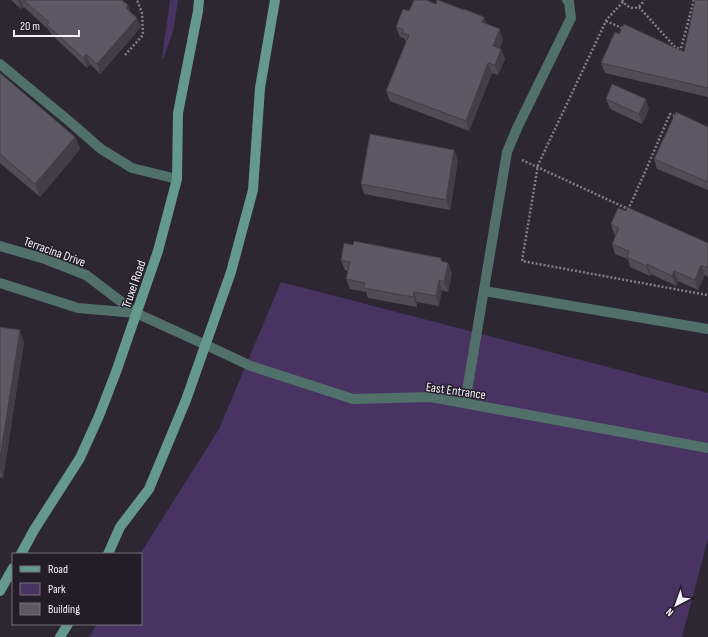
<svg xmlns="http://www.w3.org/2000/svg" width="708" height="637" viewBox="0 0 708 637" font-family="'Sofia Sans Condensed',sans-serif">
<rect width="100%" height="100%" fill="#2c2733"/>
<g fill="#493362">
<polygon points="170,0 178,0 173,32 163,59 162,58"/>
<polygon points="281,282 708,393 708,539 682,637 89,637 97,624 141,624 141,554 140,554 219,429"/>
</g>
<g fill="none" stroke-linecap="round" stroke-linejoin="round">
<g stroke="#827d88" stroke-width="2.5" stroke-dasharray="2 2" stroke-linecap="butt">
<path d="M 622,0 C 628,10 639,11 644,0"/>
<polyline points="623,2 608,18 606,21 538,165 522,261 707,295 708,293"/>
<polyline points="639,7 674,46 681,50"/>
<polyline points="606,21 624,29"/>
<polyline points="680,52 694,0"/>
<polyline points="125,55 143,35 142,13 137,0"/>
<polyline points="522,160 628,209"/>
<polyline points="628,210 645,172 670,114 677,117"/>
</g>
<g stroke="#51706a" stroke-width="10">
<polyline points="0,64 69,121 101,149 132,168 177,179"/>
<polyline points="484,291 708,329"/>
<polyline points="206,345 251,366 353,399 431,397 708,448"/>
<polyline points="465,403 507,152 518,126 571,18 569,2 567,0"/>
</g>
<g stroke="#51706a" stroke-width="10">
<polyline points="0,246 45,259 86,275 136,313 206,345"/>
<polyline points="0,283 78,308 136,313"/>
</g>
<g stroke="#65988e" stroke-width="10">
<polyline points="21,554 34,530 80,458 99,416 116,372 158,251 177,179 178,113 198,11 199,0"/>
<polyline points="108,554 120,527 149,489 186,400 231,272 253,190 260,88 275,0"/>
<polyline points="0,591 13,568"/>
<polyline points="60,637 68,624"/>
</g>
</g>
<g fill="#504c57">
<polygon points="11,0 122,0 130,11 141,27 100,74 90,64 87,68 51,34 48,29 24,7 21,9"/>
<polygon points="708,0 708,97 605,73 601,63 619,34 684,52"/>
<polygon points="436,4 464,10 484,17 486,24 503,39 500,48 505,59 498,75 492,73 469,131 390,101 386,91 406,42 404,38 400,37 396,27 409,11"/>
<polygon points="0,73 75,137 80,149 40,197 0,163"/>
<polygon points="606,99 649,109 642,124 610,109"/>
<polygon points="708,127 708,190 657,169 654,159"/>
<polygon points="454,150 458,160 450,210 364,194 361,184"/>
<polygon points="626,211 708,243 708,277 705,275 698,290 678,281 676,286 651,274 650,276 630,267 628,259 615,254 612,244 616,235 614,234 611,224"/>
<polygon points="353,245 441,258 442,261 448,263 452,273 448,292 442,290 439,306 417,302 417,307 368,298 366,292 350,289 346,279 348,271 345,270 341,260"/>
<polygon points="0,327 24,342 3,478 0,477"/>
</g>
<g fill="#413e47">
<polygon points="18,0 21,0 24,7 21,9"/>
<polygon points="128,5 132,15 126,8"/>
<polygon points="484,17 488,27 482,22"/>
<polygon points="137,18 141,27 100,74 97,64"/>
<polygon points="500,29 503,39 497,56 493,46"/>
<polygon points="501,49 505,59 498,75 495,65"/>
<polygon points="86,54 90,64 87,68 83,58"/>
<polygon points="488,63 492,73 469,131 466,121"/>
<polygon points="646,99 649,109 642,124 639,114"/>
<polygon points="75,137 80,149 40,197 35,184"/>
<polygon points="454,150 458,160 450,210 446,200"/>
<polygon points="448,263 452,273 448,292 444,282"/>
<polygon points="647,264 651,274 650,276 646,266"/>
<polygon points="701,265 705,275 698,290 695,280"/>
<polygon points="674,271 678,281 676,286 672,276"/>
<polygon points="439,280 442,290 439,306 436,296"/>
<polygon points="414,292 417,302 417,307 413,297"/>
<polygon points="20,330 24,342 3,478 0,469 0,459"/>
</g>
<g fill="#5d5865" stroke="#413e47">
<polygon points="23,0 122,0 128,5 126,8 137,18 97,64 86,54 83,58 47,25 49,22"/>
<polygon points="414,0 426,0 436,4 437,0 438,0 464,10 464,9 484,17 482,22 500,29 493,46 501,49 495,65 488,63 466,121 386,91 409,35 402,33 404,30 396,27 403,9 409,11"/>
<polygon points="695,0 708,0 708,88 601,63 615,32 619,34 624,24 684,52"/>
<polygon points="0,73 75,137 35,184 0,154"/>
<polygon points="612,84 646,99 639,114 606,99"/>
<polygon points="676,112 708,127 708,182 654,159"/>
<polygon points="370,134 454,150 446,200 361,184"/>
<polygon points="627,207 708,243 708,265 707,268 701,265 695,280 674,271 672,276 647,264 646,266 627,257 629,251 612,244 619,228 611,224 618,208 626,211"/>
<polygon points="354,241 441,258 441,261 448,263 444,282 439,280 436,296 414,292 413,297 364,288 365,283 346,279 350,262 341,260 344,243 353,245"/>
<polygon points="0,327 20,330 0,459"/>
</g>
<g text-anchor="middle" stroke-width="3" stroke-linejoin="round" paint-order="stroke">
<g font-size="13" fill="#f3f0f8" stroke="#221d29">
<text transform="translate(55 251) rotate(20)" y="5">Terracina Drive</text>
<text transform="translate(133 284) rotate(-71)" y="5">Truxel Road</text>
<text transform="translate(456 390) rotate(8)" y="5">East Entrance</text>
</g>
</g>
<rect x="12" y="553" width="130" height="72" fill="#221d29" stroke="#76717c"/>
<rect x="20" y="566" width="20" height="6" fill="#65988e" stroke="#76717c"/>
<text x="48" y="573" font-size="12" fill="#f3f0f8">Road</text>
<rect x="20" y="583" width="20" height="12" fill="#493362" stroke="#76717c"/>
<text x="48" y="593" font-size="12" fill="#f3f0f8">Park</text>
<rect x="20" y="603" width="20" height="12" fill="#5d5865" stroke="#76717c"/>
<text x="48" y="613" font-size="12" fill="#f3f0f8">Building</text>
<g transform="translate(676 605) rotate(221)" stroke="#221d29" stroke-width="3" paint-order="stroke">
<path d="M0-3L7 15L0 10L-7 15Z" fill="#f3f0f8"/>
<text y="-6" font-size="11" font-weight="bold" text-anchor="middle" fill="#f3f0f8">N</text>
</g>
<path d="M14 30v6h65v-6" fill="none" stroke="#f3f0f8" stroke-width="2"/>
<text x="20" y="30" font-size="12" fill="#f3f0f8" stroke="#221d29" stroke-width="3" paint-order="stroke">20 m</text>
</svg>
